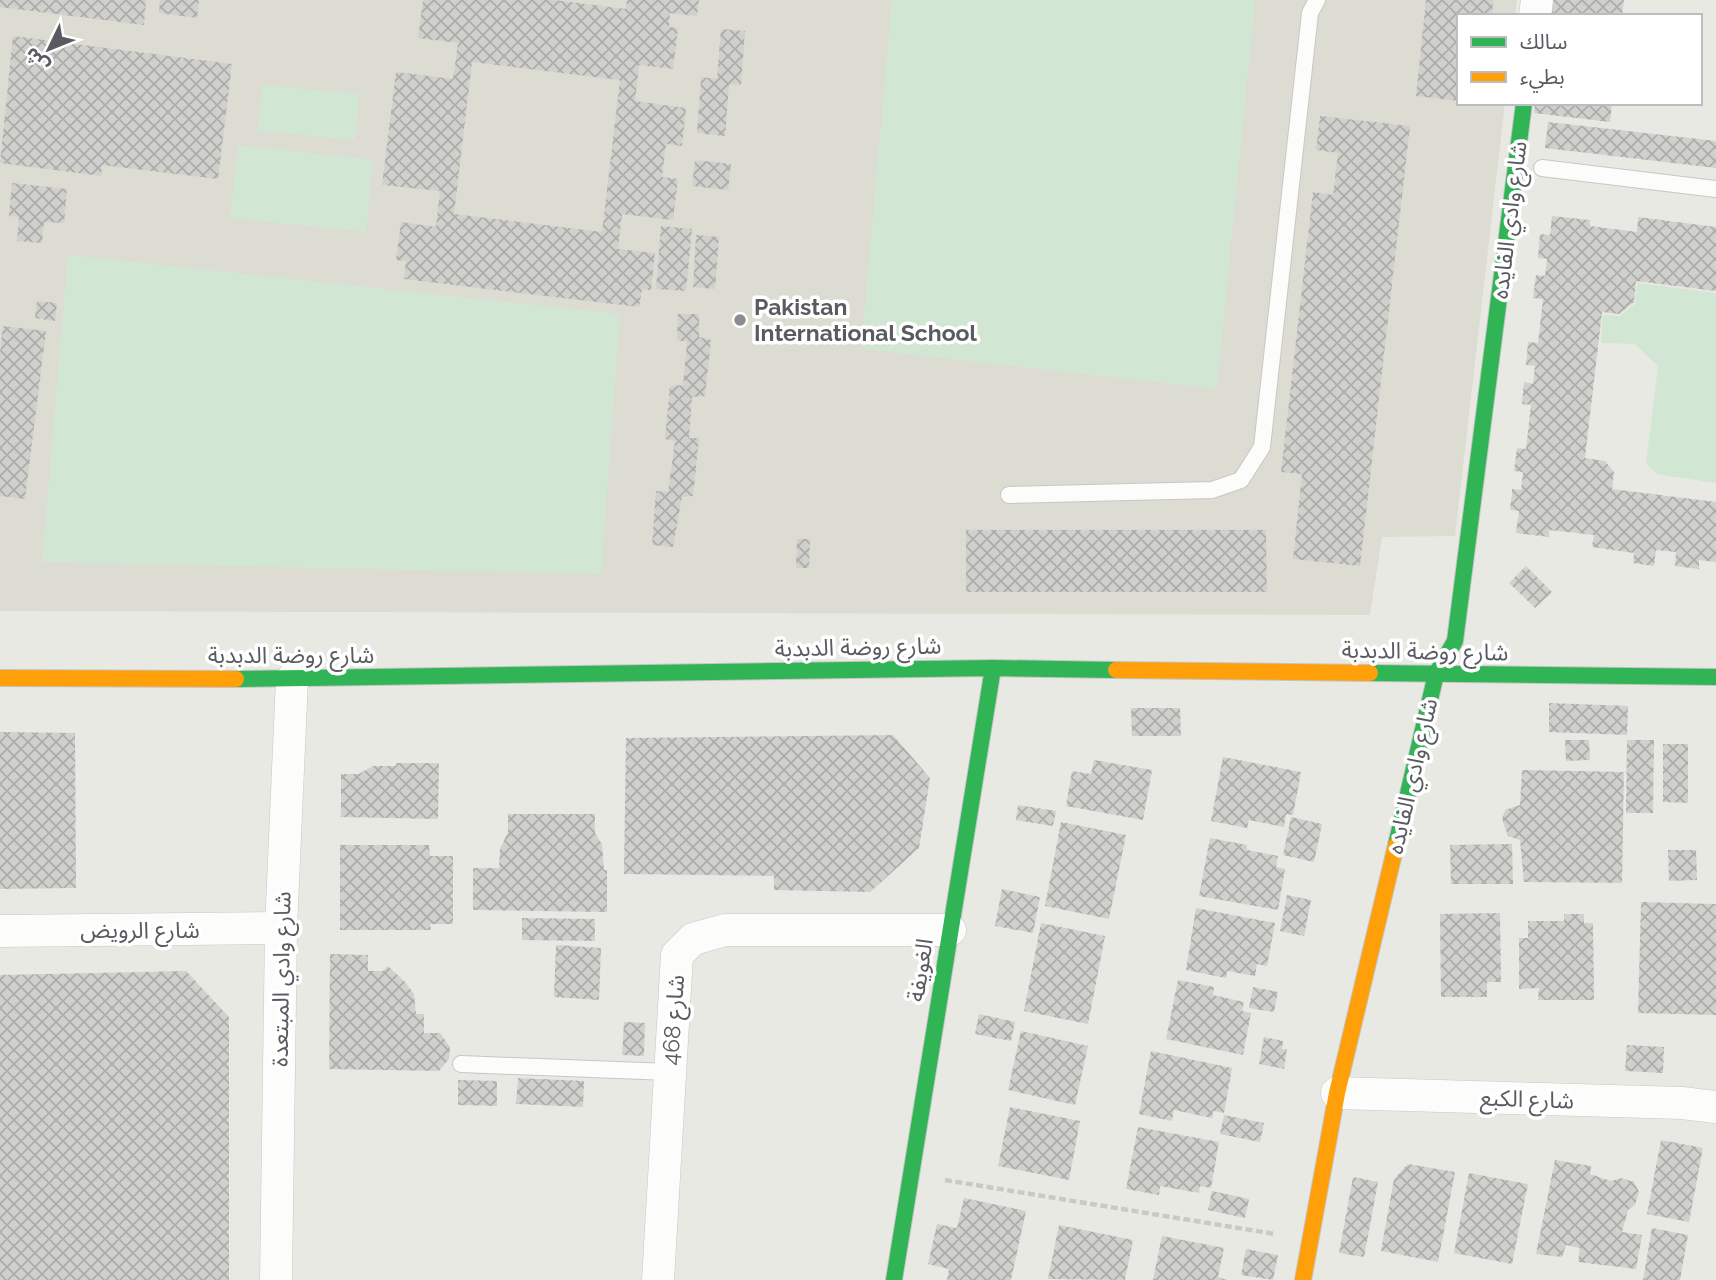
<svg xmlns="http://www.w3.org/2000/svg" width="1716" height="1280" viewBox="0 0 1716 1280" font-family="Raleway,'Noto Sans Arabic',sans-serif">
<defs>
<pattern id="building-cross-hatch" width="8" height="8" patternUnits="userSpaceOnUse" patternTransform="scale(1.75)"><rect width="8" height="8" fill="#d0d0cd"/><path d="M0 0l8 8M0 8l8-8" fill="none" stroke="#acacaa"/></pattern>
</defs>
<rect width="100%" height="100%" fill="#e9e9e4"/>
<polygon fill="#dddcd3" points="0,0 1517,0 1515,16 1459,16 1459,103 1505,103 1455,536 1382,537 1370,615 0,611"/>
<g fill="#d1e6d3">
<polygon points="892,0 1255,0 1217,389 861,349"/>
<polygon points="262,85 359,94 355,140 258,131"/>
<polygon points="238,145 373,160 366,232 230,218"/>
<polygon points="68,255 620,314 601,574 42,562"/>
<polygon points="1637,283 1716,293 1716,483 1657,474 1646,464 1658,366 1635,344 1601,343 1603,315 1620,316 1635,304"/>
</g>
<g fill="url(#building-cross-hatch)" fill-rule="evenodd">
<polygon points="0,0 146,0 144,25 0,7"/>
<polygon points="160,0 199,0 197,18 159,13"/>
<path d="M 423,0 L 554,0 L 626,9 L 627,0 L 699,0 L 697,16 L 670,13 L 669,27 L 678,28 L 673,69 L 639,65 L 635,101 L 686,108 L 682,146 L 666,144 L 662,177 L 678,179 L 673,220 L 622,214 L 618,249 L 655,253 L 651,290 L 642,289 L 639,307 L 404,279 L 406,261 L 396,260 L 401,222 L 436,227 L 440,191 L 382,185 L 396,72 L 453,79 L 458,43 L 418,38 ZM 472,62 L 620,80 L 602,232 L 454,214 Z"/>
<polygon points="1426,0 1493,0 1492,16 1459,16 1459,101 1416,96"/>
<polygon points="1547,0 1624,0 1622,16 1545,16"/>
<polygon points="721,29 745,31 741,85 729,84 725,136 697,133 701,77 717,79"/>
<polygon points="13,36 232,64 218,179 102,165 101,176 0,163"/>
<polygon points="1535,103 1612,103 1610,122 1534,113"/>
<polygon points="1320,116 1410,126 1360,566 1293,559 1302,474 1281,472 1313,192 1333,195 1338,153 1316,150"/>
<polygon points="1548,122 1716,141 1716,168 1545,148"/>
<polygon points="695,160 731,164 728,190 692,186"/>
<polygon points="12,183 67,189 64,223 44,222 42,243 17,241 19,217 9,216"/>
<polygon points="1552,216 1590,220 1590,226 1637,232 1638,217 1716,227 1716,291 1636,281 1634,302 1619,314 1602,312 1585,458 1605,461 1614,472 1612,489 1716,502 1716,562 1699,560 1699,569 1675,566 1676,552 1656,550 1654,566 1633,563 1634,553 1592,547 1594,535 1549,530 1549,537 1516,533 1519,511 1510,510 1512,492 1512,489 1521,490 1523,472 1514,471 1517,448 1526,449 1531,405 1522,404 1524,382 1533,384 1535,366 1526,365 1528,342 1538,343 1543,299 1533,298 1536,275 1545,276 1547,259 1538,258 1540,234 1550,235"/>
<polygon points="661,226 692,229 686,291 656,289"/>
<polygon points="696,235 719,237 715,289 693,287"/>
<polygon points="37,301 57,303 55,321 35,318"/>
<polygon points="678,314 699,314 699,337 711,340 705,396 692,397 689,438 699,438 693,496 682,497 673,547 652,545 656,491 668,492 675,441 665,439 670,386 683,385 687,342 677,340"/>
<polygon points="3,326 46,331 25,499 0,496 0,353"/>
<polygon points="966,530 1266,530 1267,592 966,592"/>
<polygon points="797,539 810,539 809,568 796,568"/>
<polygon points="1526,566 1552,592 1535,608 1509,583"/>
<polygon points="1549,703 1628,706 1627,735 1549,732"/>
<polygon points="1131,708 1180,708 1181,736 1132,736"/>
<polygon points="0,732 75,733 76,888 0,889"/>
<polygon points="893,735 930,778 919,848 870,892 774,890 774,876 624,874 626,738"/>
<polygon points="1565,740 1589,740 1590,760 1566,761"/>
<polygon points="1627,740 1654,740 1653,813 1626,813"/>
<polygon points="1663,744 1688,744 1688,803 1663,802"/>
<polygon points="1223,757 1301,772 1293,815 1286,814 1284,827 1249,820 1247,828 1211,821"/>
<polygon points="1094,760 1152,770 1143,820 1066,806 1072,771 1091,774"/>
<polygon points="396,763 439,763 438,819 341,817 341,774 359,774 373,766 396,766"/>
<polygon points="1522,770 1624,772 1622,883 1524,882 1520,840 1508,836 1502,819 1505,810 1520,805"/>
<polygon points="1018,805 1056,811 1053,826 1016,820"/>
<polygon points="508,814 595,814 595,833 602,844 604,870 607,870 607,912 473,910 473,868 499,868 500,849 508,832"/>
<polygon points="1291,817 1322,824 1314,862 1283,855"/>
<polygon points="1061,822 1126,835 1109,919 1045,906"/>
<polygon points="1210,838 1247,845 1247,850 1278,856 1276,867 1285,869 1278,910 1199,896"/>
<polygon points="1512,844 1513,884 1451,884 1450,845"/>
<polygon points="340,845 429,845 430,856 453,856 453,924 430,924 431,930 340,930"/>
<polygon points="1668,850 1696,850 1697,880 1669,881"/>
<polygon points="1002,889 1040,897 1033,933 995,926"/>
<polygon points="1287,895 1311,900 1304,936 1280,931"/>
<polygon points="1641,902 1716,904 1716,1015 1638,1013"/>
<polygon points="1196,908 1275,923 1267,966 1257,964 1255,976 1227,971 1226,978 1186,970"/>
<polygon points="1500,913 1501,982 1487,982 1487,997 1441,997 1440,914"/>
<polygon points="1564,914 1584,914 1584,923 1593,923 1594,1000 1538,1000 1539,988 1519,989 1519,938 1528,938 1528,921 1564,921"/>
<polygon points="522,918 595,919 595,941 522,940"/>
<polygon points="1041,923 1105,936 1088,1024 1024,1011"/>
<polygon points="556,945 601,948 599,1000 554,997"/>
<polygon points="330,954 368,955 368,971 383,971 388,966 405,982 414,994 416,1014 424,1014 424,1033 440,1033 450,1047 449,1059 439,1071 329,1069"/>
<polygon points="186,971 229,1017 229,1280 0,1280 0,975"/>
<polygon points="1178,980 1214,987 1213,995 1244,1002 1242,1011 1251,1013 1243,1055 1166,1039"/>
<polygon points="1253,987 1278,992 1274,1012 1249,1008"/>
<polygon points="979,1014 1015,1022 1011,1041 975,1034"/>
<polygon points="624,1022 645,1023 644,1056 622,1055"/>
<polygon points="1021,1031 1088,1046 1075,1105 1008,1090"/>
<polygon points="1264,1037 1283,1041 1282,1049 1287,1049 1284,1069 1259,1064"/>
<polygon points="1627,1045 1664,1047 1663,1073 1625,1071"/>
<polygon points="1151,1051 1232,1068 1224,1113 1213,1111 1212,1118 1174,1110 1172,1121 1139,1114"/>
<polygon points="518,1078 584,1081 583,1107 516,1104"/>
<polygon points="458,1080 497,1081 497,1106 458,1105"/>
<polygon points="1010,1107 1080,1121 1069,1180 998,1166"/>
<polygon points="1224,1115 1264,1123 1260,1142 1220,1134"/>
<polygon points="1138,1127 1219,1142 1211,1188 1200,1186 1199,1193 1160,1186 1159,1195 1126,1189"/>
<polygon points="1661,1140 1703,1148 1689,1222 1647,1214"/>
<polygon points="1555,1160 1591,1166 1590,1174 1611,1181 1621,1178 1634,1182 1639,1192 1635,1205 1628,1210 1622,1232 1642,1235 1636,1269 1578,1262 1580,1248 1566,1245 1562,1257 1536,1254"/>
<polygon points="1408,1164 1455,1172 1438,1262 1381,1251 1394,1179"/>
<polygon points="1469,1173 1528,1184 1512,1264 1454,1253"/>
<polygon points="1353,1177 1378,1182 1364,1257 1339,1253"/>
<polygon points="1212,1191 1249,1199 1245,1218 1208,1210"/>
<polygon points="964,1198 1026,1211 1011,1280 947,1280 949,1269 928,1264 937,1224 957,1228"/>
<polygon points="1059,1225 1133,1240 1125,1280 1048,1279"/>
<polygon points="1652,1228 1688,1235 1680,1280 1643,1280"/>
<polygon points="1162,1236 1224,1248 1218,1277 1227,1280 1153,1280"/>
<polygon points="1246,1249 1278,1255 1273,1280 1241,1275"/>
</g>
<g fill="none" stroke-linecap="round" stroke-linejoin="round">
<g stroke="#c6c7c6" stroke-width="18">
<g id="lane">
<polyline points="1542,168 1716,189"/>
<polyline points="1009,495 1212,490 1241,480 1262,447 1310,13 1317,0"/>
<polyline points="461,1064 669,1072"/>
</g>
</g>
<g stroke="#c6c7c6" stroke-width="33">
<g id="street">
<polyline points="1535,16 1537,0"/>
<polyline points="0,931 281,928"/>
<polyline points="1337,1093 1682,1103 1716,1107"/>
<polyline points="276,1280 281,928 292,679"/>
<polyline points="658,1280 677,955 693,939 725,930 950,930"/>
</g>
</g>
<g stroke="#c5c5c5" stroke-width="18">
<g id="fast">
<polyline points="1370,673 1716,677"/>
<polyline points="236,679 993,668 1116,670"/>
<polyline points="1396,845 1436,674 1455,641 1524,103"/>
<polyline points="894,1280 993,668"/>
</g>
</g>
<g stroke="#c5c5c5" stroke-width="18">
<g id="slow">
<polyline points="1116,670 1370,673"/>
<polyline points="0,678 236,679"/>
<polyline points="1303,1280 1337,1093 1396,845"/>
</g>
</g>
<polyline stroke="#c6cbc9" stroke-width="4.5" stroke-dasharray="7 3.5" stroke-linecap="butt" points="945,1180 1275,1234"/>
<use href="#lane" stroke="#fcfcfb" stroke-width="16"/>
<use href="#street" stroke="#fcfcfb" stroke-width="32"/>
<use href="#fast" stroke="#30b455" stroke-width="16"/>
<use href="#slow" stroke="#ff9f0a" stroke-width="16"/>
</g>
<circle fill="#8b8d8f" stroke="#fff" stroke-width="2.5" cx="740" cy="320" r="7"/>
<g text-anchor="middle" stroke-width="7" stroke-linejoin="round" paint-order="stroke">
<g font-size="23" fill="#595b61" stroke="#fff">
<text transform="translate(1509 220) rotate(-83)" y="8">شارع وادي الفايده</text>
<text transform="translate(858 647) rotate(-1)" y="8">شارع روضة الدبدبة</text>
<text transform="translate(1425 651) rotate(1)" y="8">شارع روضة الدبدبة</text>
<text x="291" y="663">شارع روضة الدبدبة</text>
<text transform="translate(1412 776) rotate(-77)" y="8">شارع وادي الفايده</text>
<text x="140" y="938">شارع الرويض</text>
<text transform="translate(920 970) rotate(-81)" y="8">الغويفة</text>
<text transform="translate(281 979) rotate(-89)" y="8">شارع وادي المبتعدة</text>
<text transform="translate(673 1020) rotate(-86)" y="8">شارع 468</text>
<text transform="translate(1527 1099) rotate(2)" y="8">شارع الكبع</text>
</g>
<g font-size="23" font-weight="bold" fill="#595b61" stroke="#fff" text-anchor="start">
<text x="754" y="315">Pakistan<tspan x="754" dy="26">International School</tspan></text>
</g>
</g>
<rect x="1457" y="14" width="245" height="91" fill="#ffffff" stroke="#bdbdc0" stroke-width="2"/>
<rect x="1471" y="37" width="35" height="10" fill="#30b455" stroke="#bdbdc0" stroke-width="2"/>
<text x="1520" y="49" font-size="21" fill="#595b61">سالك</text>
<rect x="1471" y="72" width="35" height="10" fill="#ff9f0a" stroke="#bdbdc0" stroke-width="2"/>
<text x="1520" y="84" font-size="21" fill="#595b61">بطيء</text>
<g transform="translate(49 49) rotate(227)" stroke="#ffffff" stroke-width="5" paint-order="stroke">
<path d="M0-5L12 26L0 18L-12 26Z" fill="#595b61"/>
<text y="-10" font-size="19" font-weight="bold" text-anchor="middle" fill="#595b61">ش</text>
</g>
</svg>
